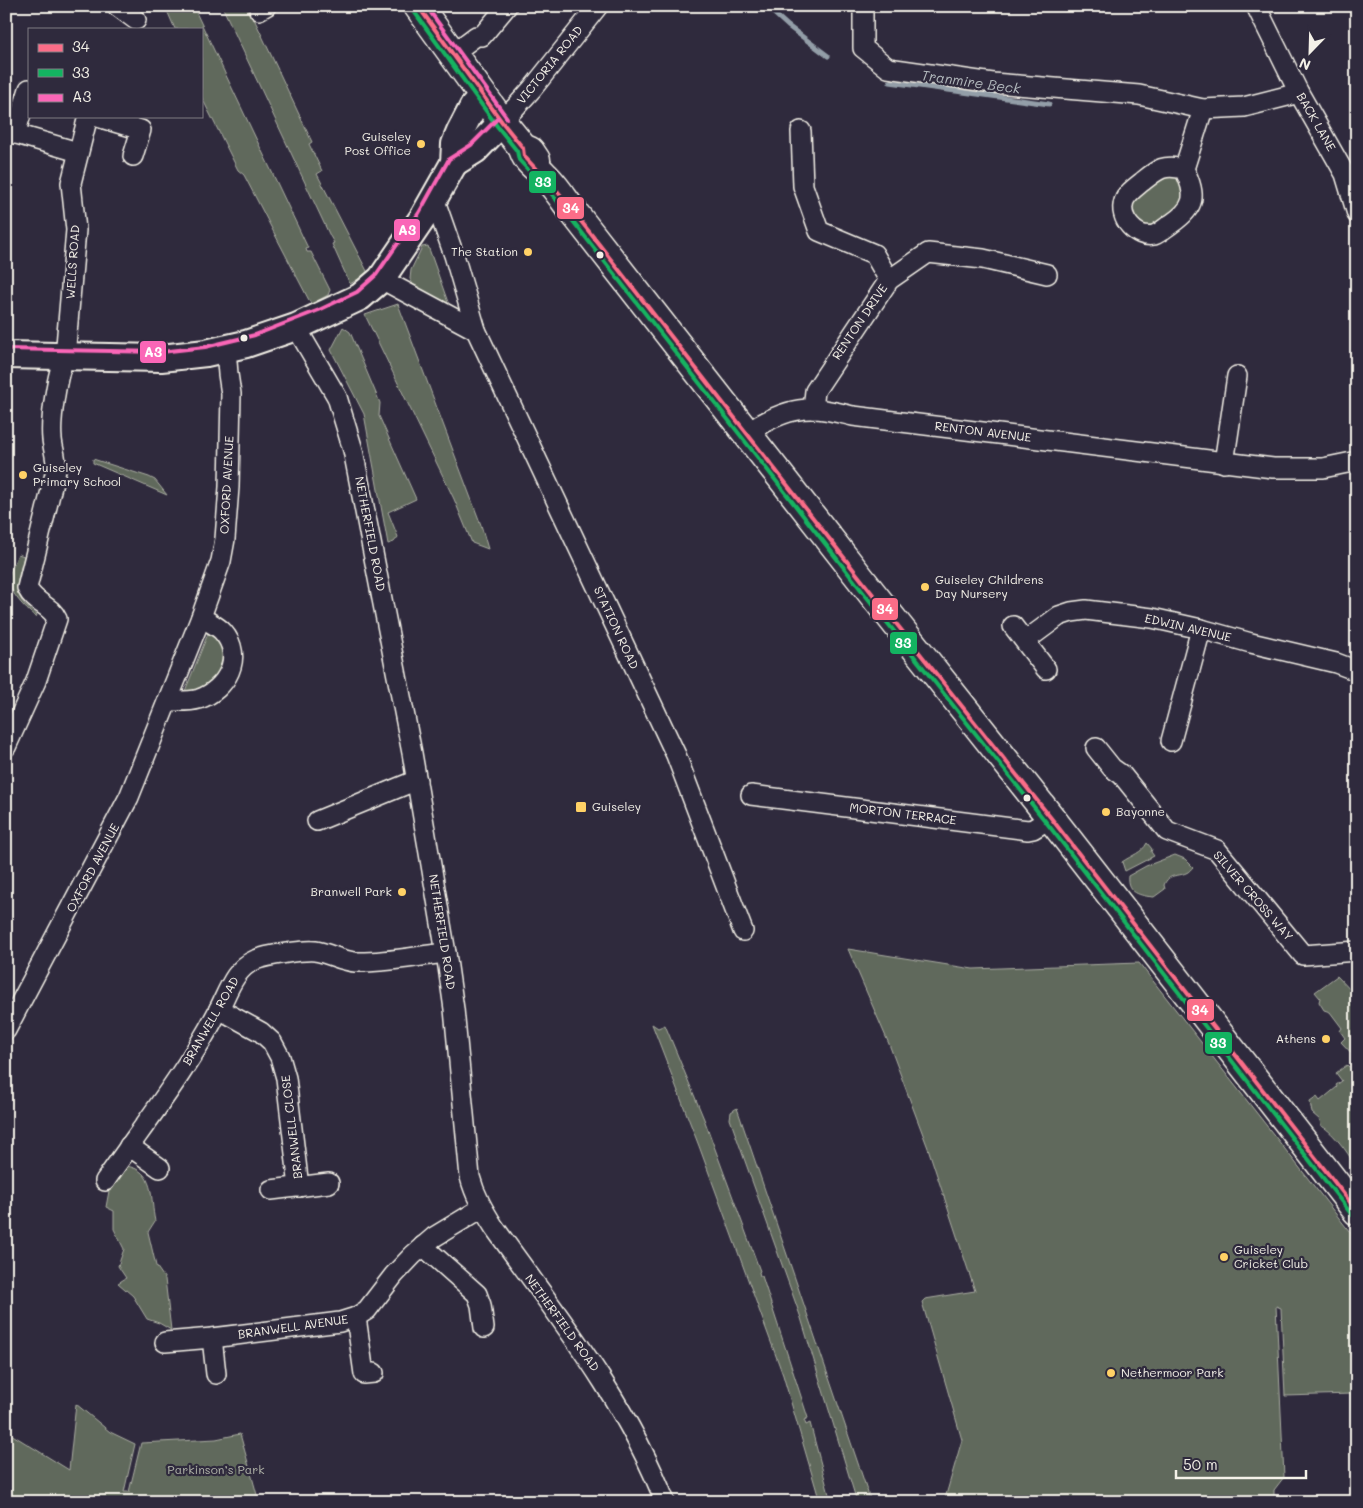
<svg xmlns="http://www.w3.org/2000/svg" width="1363" height="1508" viewBox="0 0 1363 1508" font-family="Mali,sans-serif">
<rect width="100%" height="100%" fill="#2f2a3d"/>
<filter id="ink" filterUnits="userSpaceOnUse"><feTurbulence type="fractalNoise" baseFrequency=".02" numOctaves="2"/><feDisplacementMap in="SourceGraphic" scale="10" xChannelSelector="R" yChannelSelector="G"/><feConvolveMatrix kernelMatrix="1 2 1 2 8 2 1 2 1" color-interpolation-filters="sRGB"/></filter>
<g filter="url(#ink)">
<g fill="#60695c" stroke="#aaada2">
<polygon points="165,6 193,6 308,248 306,249 307,252 311,252 330,290 328,295 311,304 244,175 238,170 201,96 201,29 175,29"/>
<polygon points="222,6 248,6 312,142 309,144 322,171 317,174 368,273 350,284 332,244 334,243 330,236"/>
<path d="M 1172,172 L 1185,183 C 1184,189 1184,197 1182,202 C 1175,213 1153,232 1140,223 C 1137,221 1134,217 1132,214 C 1132,190 1153,183 1172,172 Z"/>
<polygon points="428,246 450,308 415,288 410,279 411,270 422,247"/>
<polygon points="398,304 481,525 488,549 472,543 454,499 365,315"/>
<polygon points="343,327 350,332 380,403 379,416 416,499 388,512 398,537 394,542 388,544 364,414 331,350"/>
<polygon points="93,459 149,477 155,480 167,495 93,463"/>
<path d="M 18,554 L 24,556 C 17,584 9,595 37,615 L 36,617 C 23,607 13,595 7,580 Z"/>
<polygon points="209,631 217,637 224,650 224,666 211,685 183,696"/>
<path d="M 1147,843 L 1152,849 L 1151,852 L 1154,856 L 1125,871 L 1122,862 C 1132,855 1142,853 1147,843 Z"/>
<path d="M 1175,855 L 1185,859 L 1193,867 C 1191,869 1189,872 1186,873 C 1177,877 1169,873 1164,885 L 1165,889 L 1154,897 C 1141,896 1126,893 1128,876 L 1146,866 Z"/>
<polygon points="848,949 973,969 1139,963 1357,1241 1357,1502 1354,1502 1351,1394 1285,1396 1281,1308 1276,1306 1284,1477 1274,1490 1274,1502 944,1502 962,1440 922,1302 925,1299 975,1291 928,1148 889,1044"/>
<polygon points="1337,976 1357,997 1357,1059 1341,1042 1345,1038 1340,1031 1342,1028 1330,1012 1324,1010 1319,1002 1320,998 1315,992"/>
<polygon points="652,1024 658,1028 665,1025 704,1119 760,1271 759,1272 760,1276 762,1276 808,1418 804,1420 806,1425 810,1423 831,1502 820,1502 783,1375 699,1146"/>
<path d="M 1357,1060 L 1357,1169 L 1354,1171 C 1352,1167 1353,1163 1351,1159 C 1347,1151 1330,1129 1321,1126 L 1320,1120 L 1312,1113 L 1310,1102 L 1317,1097 L 1320,1101 L 1337,1087 L 1336,1085 L 1342,1081 L 1336,1073 L 1347,1065 L 1349,1067 Z"/>
<polygon points="737,1108 863,1478 871,1502 857,1502 801,1318 730,1119 731,1112"/>
<path d="M 125,1166 C 156,1169 150,1200 155,1221 L 148,1232 L 156,1266 L 165,1279 L 171,1330 L 159,1323 L 147,1319 L 133,1296 L 118,1283 L 126,1278 L 118,1266 L 124,1249 L 114,1229 L 114,1211 L 106,1207 L 109,1191 Z"/>
<polygon points="76,1404 110,1432 135,1444 124,1492 129,1492 141,1443 216,1439 240,1434 259,1502 6,1502 6,1431 69,1470"/>
</g>
<g fill="none" stroke-linecap="round" stroke-linejoin="round">
<g stroke="#939ea8" stroke-width="5">
<polyline points="766,6 788,26 828,56"/>
<polyline points="890,82 1049,104"/>
</g>
<g stroke="#f4f1e8" stroke-width="22">
<g id="street">
<polyline points="117,6 136,20"/>
<polyline points="863,6 863,48 888,68 993,83 1139,95 1203,109 1244,107 1299,93"/>
<polyline points="1256,6 1299,93 1345,174 1357,214"/>
<polyline points="259,10 266,6"/>
<polyline points="452,54 476,36 482,36 507,6"/>
<polyline points="94,116 141,130 133,156"/>
<polyline points="502,122 532,89 598,6"/>
<polyline points="6,131 78,152"/>
<polyline points="801,131 803,186 819,231 874,254 889,280"/>
<polyline points="15,134 29,89"/>
<path d="M 1184,169 C 1163,164 1158,169 1142,182 C 1136,187 1127,193 1124,201 C 1118,218 1136,239 1154,235 C 1160,233 1166,227 1171,224 C 1196,207 1197,195 1184,169 L 1203,109"/>
<polyline points="434,198 454,255 476,330 676,755 743,931"/>
<polyline points="381,279 476,330"/>
<path d="M 296,327 L 337,397 L 353,450 L 412,753 L 446,953 L 454,1009 L 470,1177 C 475,1196 484,1211 494,1227 C 557,1315 626,1400 665,1502"/>
<polyline points="813,409 815,391 889,280 928,253 983,259 1047,274"/>
<path d="M 747,433 C 766,420 789,408 813,409 C 826,409 840,413 853,416 L 1273,468 L 1323,468 L 1357,461"/>
<polyline points="1224,463 1237,376"/>
<polyline points="1013,626 1046,669"/>
<polyline points="1025,641 1059,616 1071,612 1086,610 1152,618 1201,629 1251,643 1336,663 1357,671"/>
<path d="M 168,701 C 178,701 189,702 199,699 C 226,690 245,657 223,632 C 218,626 208,622 201,617"/>
<polyline points="1171,741 1201,629"/>
<path d="M 6,747 L 36,681 L 57,619 C 51,605 35,604 27,588 L 56,470 C 57,458 53,450 52,439 C 50,420 57,372 65,357 L 76,230 L 71,183 L 88,116"/>
<polyline points="1096,748 1112,768 1122,775 1167,831 1217,850 1303,955 1357,951"/>
<polyline points="751,795 1028,830 1033,829 1051,818"/>
<polyline points="317,821 417,780"/>
<polyline points="219,1009 261,1032 272,1042 280,1057 286,1078 299,1187"/>
<polyline points="6,1030 129,797 201,617 221,561 225,539 229,487 231,394 228,374 226,349"/>
<polyline points="129,1146 160,1168"/>
<path d="M 105,1181 C 143,1126 188,1069 218,1011 C 228,992 234,969 255,960 C 267,955 303,950 315,951 C 329,953 341,961 355,962 C 385,963 416,956 446,953"/>
<polyline points="271,1190 329,1183"/>
<polyline points="423,1246 477,1294 481,1305 484,1328"/>
<polyline points="356,1317 364,1374 374,1373"/>
<polyline points="212,1338 216,1374"/>
<polyline points="165,1342 212,1338 340,1322 356,1317 367,1310 394,1275 413,1255 434,1237 482,1208"/>
</g>
</g>
<g stroke="#f4f1e8" stroke-width="30">
<g id="secondary">
<polyline points="454,163 475,150 502,122"/>
<polyline points="6,355 161,358 206,353 246,344 296,327 360,297 381,279 424,216 454,163 455,144 460,132 473,107 483,96"/>
</g>
</g>
<g stroke="#f4f1e8" stroke-width="31">
<g id="primary">
<polyline points="418,6 502,122 523,148 530,151 536,160"/>
<path d="M 523,148 C 526,162 536,166 545,176 C 554,185 561,195 568,205 L 871,592 L 1051,818 L 1357,1211"/>
</g>
</g>
<use href="#street" stroke="#2f2a3d" stroke-width="19"/>
<use href="#secondary" stroke="#2f2a3d" stroke-width="26"/>
<use href="#primary" stroke="#2f2a3d" stroke-width="28"/>
<g stroke="#2f2a3d" stroke-width="8">
<polyline id="bus-1" points="418,6 502,122 523,148 524,156 536,169 544,174 871,592 1051,818 1357,1211"/>
</g>
<g stroke="#2f2a3d" stroke-width="8">
<polyline id="bus-2" points="413,10 497,126 517,151 519,160 532,174 540,179 866,596 1046,822 1352,1215"/>
</g>
<g stroke="#2f2a3d" stroke-width="8">
<g id="bus-3">
<polyline points="426,6 507,118"/>
<polyline points="6,349 161,352 205,347 255,335 319,310 357,292 376,275 419,213 449,159 471,145 498,118"/>
</g>
</g>
<use href="#bus-1" stroke="#fb6d88" stroke-width="4"/>
<use href="#bus-2" stroke="#13b361" stroke-width="4"/>
<use href="#bus-3" stroke="#fa66b7" stroke-width="4"/>
</g>
</g>
<g fill="#ffd166" stroke="#2f2a3d" stroke-width="2">
<circle cx="421" cy="144" r="5"/>
<circle cx="528" cy="252" r="5"/>
<circle cx="23" cy="475" r="5"/>
<circle cx="925" cy="587" r="5"/>
<rect x="575" y="801" width="12" height="12" rx="2.5"/>
<circle cx="1106" cy="812" r="5"/>
<circle cx="402" cy="892" r="5"/>
<circle cx="1326" cy="1039" r="5"/>
<circle cx="1224" cy="1257" r="5"/>
<circle cx="1111" cy="1373" r="5"/>
</g>
<g fill="#f4f1e8" stroke="#2f2a3d" stroke-width="2">
<circle cx="600" cy="255" r="4.5"/>
<circle cx="244" cy="338" r="4.5"/>
<circle cx="1027" cy="798" r="4.5"/>
</g>
<g text-anchor="middle" stroke-width="4.5" stroke-linejoin="round" paint-order="stroke">
<g font-size="12" fill="#f4f1e8" stroke="#2f2a3d">
<text transform="translate(550 65) rotate(-51)" y="4">VICTORIA ROAD</text>
<text transform="translate(1316 122) rotate(60)" y="4">BACK LANE</text>
<text transform="translate(73 262) rotate(-86)" y="4">WELLS ROAD</text>
<text transform="translate(860 322) rotate(-56)" y="4">RENTON DRIVE</text>
<text transform="translate(983 432) rotate(7)" y="4">RENTON AVENUE</text>
<text transform="translate(227 485) rotate(-87)" y="4">OXFORD AVENUE</text>
<text transform="translate(370 534) rotate(79)" y="4">NETHERFIELD ROAD</text>
<text transform="translate(616 628) rotate(65)" y="4">STATION ROAD</text>
<text transform="translate(1188 628) rotate(13)" y="4">EDWIN AVENUE</text>
<text transform="translate(903 814) rotate(7)" y="4">MORTON TERRACE</text>
<text transform="translate(93 868) rotate(-62)" y="4">OXFORD AVENUE</text>
<text transform="translate(1253 896) rotate(49)" y="4">SILVER CROSS WAY</text>
<text transform="translate(442 932) rotate(81)" y="4">NETHERFIELD ROAD</text>
<text transform="translate(211 1021) rotate(-60)" y="4">BRANWELL ROAD</text>
<text transform="translate(292 1127) rotate(-97)" y="4">BRANWELL CLOSE</text>
<text transform="translate(562 1323) rotate(54)" y="4">NETHERFIELD ROAD</text>
<text transform="translate(293 1327) rotate(-8)" y="4">BRANWELL AVENUE</text>
</g>
<g font-size="12" fill="#f4f1e8" stroke="#2f2a3d" text-anchor="start">
<text x="411" y="141" text-anchor="end">Guiseley<tspan x="411" dy="14">Post Office</tspan></text>
<text x="518" y="256" text-anchor="end">The Station</text>
<text x="33" y="472">Guiseley<tspan x="33" dy="14">Primary School</tspan></text>
<text x="935" y="584">Guiseley Childrens<tspan x="935" dy="14">Day Nursery</tspan></text>
<text x="592" y="811">Guiseley</text>
<text x="1116" y="816">Bayonne</text>
<text x="392" y="896" text-anchor="end">Branwell Park</text>
<text x="1316" y="1043" text-anchor="end">Athens</text>
<text x="1234" y="1254">Guiseley<tspan x="1234" dy="14">Cricket Club</tspan></text>
<text x="1121" y="1377">Nethermoor Park</text>
</g>
<g font-size="12" fill="#b1b4a9" stroke="#2f2a3d">
<text x="216" y="1474">Parkinson’s Park</text>
</g>
<g font-size="14" font-style="italic" fill="#b3babe" stroke="#2f2a3d">
<text transform="translate(971 82) rotate(8)" y="5">Tranmire Beck</text>
</g>
</g>
<g stroke="#2f2a3d" stroke-width="2">
<rect x="528" y="170" width="29" height="24" rx="5" fill="#13b361"/>
<rect x="556" y="196" width="29" height="24" rx="5" fill="#fb6d88"/>
<rect x="393" y="218" width="28" height="24" rx="5" fill="#fa66b7"/>
<rect x="139" y="340" width="28" height="24" rx="5" fill="#fa66b7"/>
<rect x="871" y="597" width="28" height="24" rx="5" fill="#fb6d88"/>
<rect x="889" y="631" width="29" height="24" rx="5" fill="#13b361"/>
<rect x="1186" y="998" width="29" height="24" rx="5" fill="#fb6d88"/>
<rect x="1204" y="1031" width="29" height="24" rx="5" fill="#13b361"/>
</g>
<g font-size="14" text-anchor="middle" font-weight="bold" fill="#fff">
<text x="543" y="187">33</text>
<text x="571" y="213">34</text>
<text x="407" y="235">A3</text>
<text x="153" y="357">A3</text>
<text x="885" y="614">34</text>
<text x="903" y="648">33</text>
<text x="1200" y="1015">34</text>
<text x="1218" y="1048">33</text>
</g>
<rect width="1363" height="1508" fill="none" stroke="#2f2a3d" stroke-width="25"/>
<rect x="12" y="12" width="1338" height="1483" fill="none" stroke="#f4f1e8" stroke-width="2" filter="url(#ink)"/>
<rect x="28" y="28" width="175" height="90" fill="#2f2a3d" stroke="#7e7a81"/>
<rect x="38" y="44" width="25" height="8" fill="#fb6d88" stroke="#7e7a81"/>
<text x="72" y="52" font-size="15" fill="#f4f1e8">34</text>
<rect x="38" y="69" width="25" height="8" fill="#13b361" stroke="#7e7a81"/>
<text x="72" y="78" font-size="15" fill="#f4f1e8">33</text>
<rect x="38" y="94" width="25" height="8" fill="#fa66b7" stroke="#7e7a81"/>
<text x="72" y="102" font-size="15" fill="#f4f1e8">A3</text>
<g transform="translate(1310 52) rotate(203)" stroke="#2f2a3d" stroke-width="4" paint-order="stroke">
<path d="M0-4L9 19L0 12L-9 19Z" fill="#f4f1e8"/>
<text y="-8" font-size="14" font-weight="bold" text-anchor="middle" fill="#f4f1e8">N</text>
</g>
<path d="M1176 1470v8h130v-8" fill="none" stroke="#f4f1e8" stroke-width="2.5"/>
<text x="1183" y="1470" font-size="15" fill="#f4f1e8" stroke="#2f2a3d" stroke-width="4" paint-order="stroke">50 m</text>
</svg>
